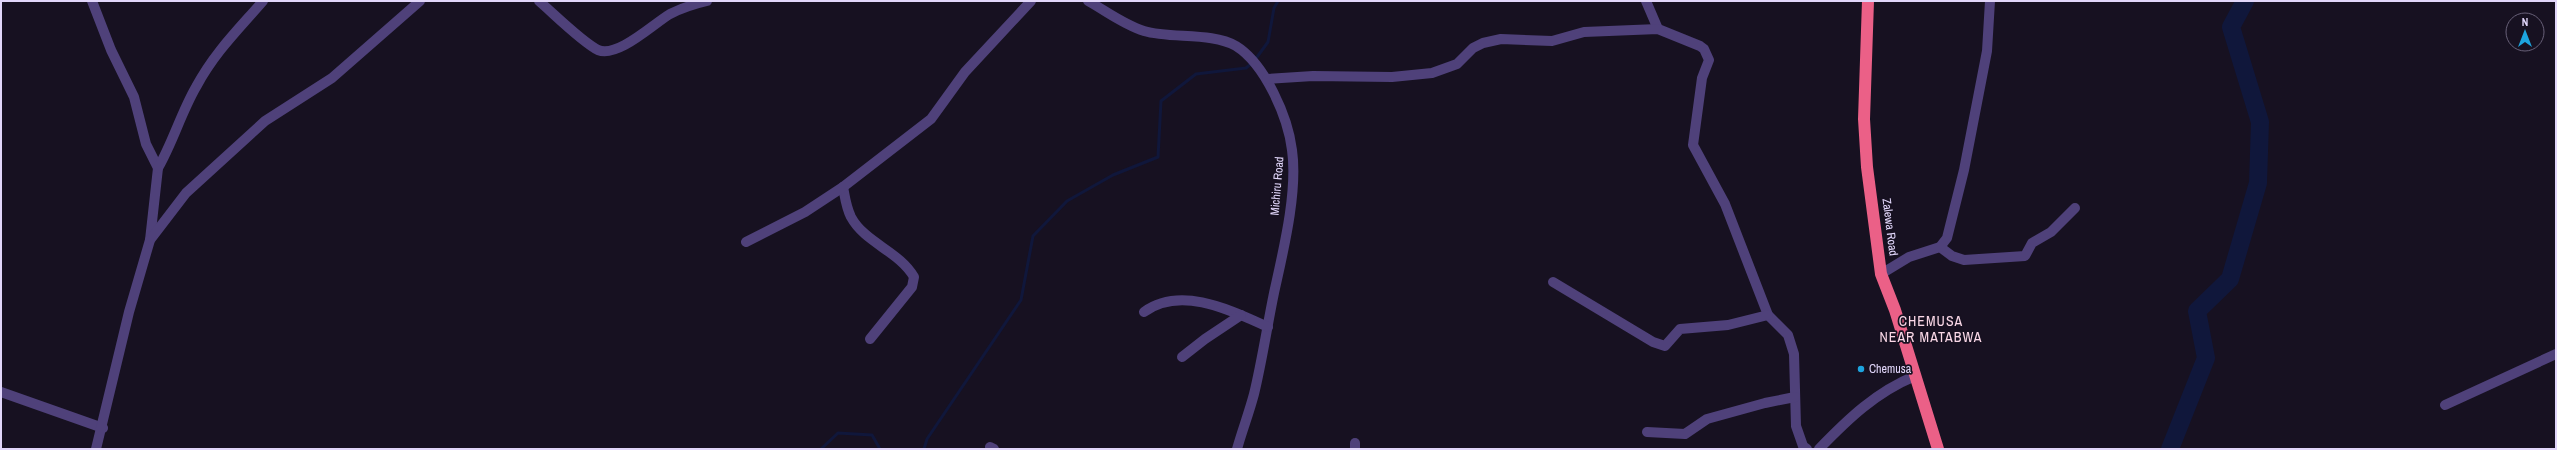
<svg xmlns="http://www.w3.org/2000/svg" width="2557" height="450" viewBox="0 0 2557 450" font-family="'Archivo Narrow',sans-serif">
<rect width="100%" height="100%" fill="#171121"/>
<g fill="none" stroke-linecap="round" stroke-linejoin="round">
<g stroke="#10173b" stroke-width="3">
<polyline points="1257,57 1268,42 1274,8 1278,1"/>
<polyline points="821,449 838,433 872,435 880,449"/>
<polyline points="924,449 927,439 1021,300 1033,236 1067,201 1113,175 1158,157 1161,101 1196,74 1246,68 1252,63"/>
</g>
<polyline stroke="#10173b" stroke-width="18" points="2170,449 2206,358 2197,311 2230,279 2258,183 2260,122 2231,27 2245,1"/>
<g stroke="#4f417a" stroke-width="10">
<polyline points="92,1 111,50 134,97 146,144 158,168 150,240"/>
<path d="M 539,1 C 554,14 582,42 598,50 C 618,58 653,24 670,14 C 682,8 694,4 707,1"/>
<path d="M 1088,1 C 1106,11 1124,25 1144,31 C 1171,39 1212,32 1236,46 C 1265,64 1288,117 1292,150 C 1298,192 1283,252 1274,293 C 1267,327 1262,361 1254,394 C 1249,413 1242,431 1237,449"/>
<polyline points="1646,1 1658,29"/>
<polyline points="1267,79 1313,76 1392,77 1432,73 1457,64 1473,48 1483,43 1501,39 1552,41 1584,32 1658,29 1700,46 1704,49 1709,60 1702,78 1693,145 1725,204 1768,315 1788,335 1794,354 1796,426 1803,446 1807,449"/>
<path d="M 158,168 C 173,142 181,113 196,87 C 215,52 237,31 263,1"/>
<path d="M 843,187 C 845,197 846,207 851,217 C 865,243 899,251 914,277 L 912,287 L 870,339"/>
<polyline points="746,242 805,212 843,187 931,119 965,72 1031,1"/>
<polyline points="1940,247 1952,256 1964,260 2025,256 2032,243 2051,232 2075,208"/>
<polyline points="1881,274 1909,257 1940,247 1947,238 1964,170 1987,51 1990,1"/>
<polyline points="1553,282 1653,342 1665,346 1680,329 1728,325 1768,315"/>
<path d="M 1144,312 C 1181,285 1232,311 1268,327"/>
<polyline points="1182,357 1205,339 1241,315"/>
<polyline points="1,392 103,428"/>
<polyline points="2445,405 2556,354"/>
<polyline points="1647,432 1685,434 1707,419 1765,403 1795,397"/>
<polyline points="1355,443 1355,449"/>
<polyline points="990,447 994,449"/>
<polyline points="96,449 129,312 150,240 186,193 265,121 332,78 420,1"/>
<path d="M 1819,449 C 1848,419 1876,392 1915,376"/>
</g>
<polyline stroke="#eb6087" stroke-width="12" points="1868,1 1864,119 1867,167 1881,274 1895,310 1938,449"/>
</g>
<circle fill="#1da4df" stroke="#171121" stroke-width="1.5" cx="1861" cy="369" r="4"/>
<g text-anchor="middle" stroke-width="3.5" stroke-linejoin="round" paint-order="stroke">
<g font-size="12" fill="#e1d6fa" stroke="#171121">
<text transform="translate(1277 186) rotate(-85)" y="4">Michiru Road</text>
<text transform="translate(1890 227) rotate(83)" y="4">Zalewa Road</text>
</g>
<g font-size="12" fill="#e1d6fa" stroke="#171121" text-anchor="start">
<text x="1869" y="373">Chemusa</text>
</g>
<g font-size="14" letter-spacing="1" fill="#fad8e7" stroke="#171121">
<text x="1931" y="326">CHEMUSA<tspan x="1931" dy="16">NEAR MATABWA</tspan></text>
</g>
</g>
<rect width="2557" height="450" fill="none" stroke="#e1d6fa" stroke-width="4"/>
<g transform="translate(2525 32)"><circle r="19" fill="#171121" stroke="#686078"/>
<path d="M0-3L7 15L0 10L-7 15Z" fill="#1da4df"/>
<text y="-6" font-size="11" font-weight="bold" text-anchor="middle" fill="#e1d6fa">N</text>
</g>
</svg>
